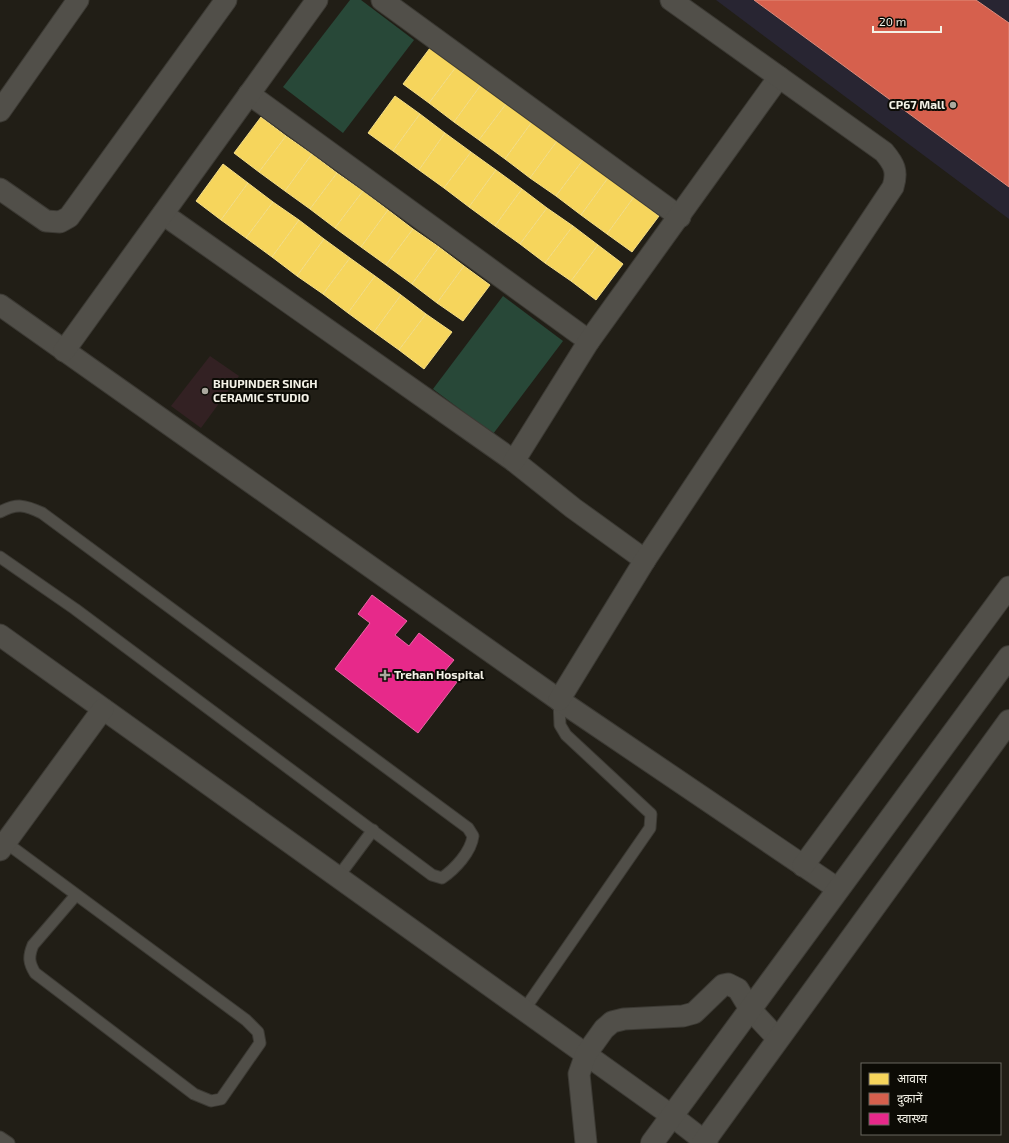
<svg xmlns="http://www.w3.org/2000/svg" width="1009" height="1143" viewBox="0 0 1009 1143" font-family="'Exo 2','Noto Sans Devanagari',sans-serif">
<rect width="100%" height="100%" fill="#211e16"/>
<polygon fill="#282532" points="716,0 1009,0 1009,219"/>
<polygon fill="#332123" points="210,356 239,376 201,428 171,406"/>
<g fill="#284838">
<polygon points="350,0 361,0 414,40 343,133 283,87"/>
<polygon points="503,296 563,341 493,434 433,389"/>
</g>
<g fill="#f6d55c" stroke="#f5de86">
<polygon points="430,48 456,67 429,103 403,84"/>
<polygon points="456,67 481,85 454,122 429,103"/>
<polygon points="481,85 506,104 479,140 454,122"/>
<polygon points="395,96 420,114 393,151 368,133"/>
<polygon points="506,104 532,122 505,159 479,140"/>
<polygon points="420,114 445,133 419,170 393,151"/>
<polygon points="261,117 286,136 259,172 234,153"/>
<polygon points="532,122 557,141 530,178 505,159"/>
<polygon points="445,133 471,152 444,188 419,170"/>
<polygon points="286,136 312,154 285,191 259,172"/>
<polygon points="557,141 583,160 556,196 530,178"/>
<polygon points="471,152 496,170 469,207 444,188"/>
<polygon points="312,154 337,173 310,209 285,191"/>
<polygon points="583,160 608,178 581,215 556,196"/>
<polygon points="223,164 248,183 221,220 196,201"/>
<polygon points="496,170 522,189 495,226 469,207"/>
<polygon points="337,173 363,191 335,228 310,209"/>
<polygon points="608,178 634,197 607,234 581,215"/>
<polygon points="248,183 273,202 246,238 221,220"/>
<polygon points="522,189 547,208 520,244 495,226"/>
<polygon points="363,191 388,210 361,247 335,228"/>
<polygon points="634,197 659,216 632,252 607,234"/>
<polygon points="273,202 299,220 272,257 246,238"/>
<polygon points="547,208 573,226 545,263 520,244"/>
<polygon points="388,210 413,229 386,265 361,247"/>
<polygon points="299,220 324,239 297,276 272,257"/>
<polygon points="573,226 598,245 571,281 545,263"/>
<polygon points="413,229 439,247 412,284 386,265"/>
<polygon points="324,239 350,258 323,294 297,276"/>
<polygon points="598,245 623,264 596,300 571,281"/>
<polygon points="439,247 464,266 437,303 412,284"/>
<polygon points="350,258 375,276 348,313 323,294"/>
<polygon points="464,266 490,285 463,321 437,303"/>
<polygon points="375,276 401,295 374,332 348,313"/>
<polygon points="401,295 426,314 399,350 374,332"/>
<polygon points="426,314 452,332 424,369 399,350"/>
</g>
<polygon fill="#d6604d" stroke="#df8c7b" points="754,0 976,0 1009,23 1009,187"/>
<polygon fill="#e7298a" stroke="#eb65a6" points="372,595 407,621 395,635 409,646 419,633 454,660 444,672 457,682 418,733 335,669 370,623 358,614"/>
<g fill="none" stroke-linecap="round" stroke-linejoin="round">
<g stroke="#3c3a34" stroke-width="13">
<g id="service">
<path d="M 0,512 C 17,503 25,505 42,513 L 468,828 L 473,836 C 471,852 455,869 442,878 L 432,875 L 75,609 L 0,557"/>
<path d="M 5,842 L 246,1020 L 258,1032 L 260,1043 L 221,1099 L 211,1101 L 194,1094 L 35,973 C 29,963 28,957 33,945 L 76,895"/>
<polyline points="338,877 373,830"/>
<polyline points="524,1010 650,828 651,814 566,735 560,725 559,700"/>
<polyline points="0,1137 9,1143"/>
</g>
</g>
<g stroke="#3c3a34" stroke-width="23">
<g id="minor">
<polyline points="382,0 680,217"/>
<polyline points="249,94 589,341"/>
<polyline points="0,111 78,0"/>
<polyline points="0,189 46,221 60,222 69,217 226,0"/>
<polyline points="163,214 514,461 573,508 645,560"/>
<polyline points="0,305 559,700 838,889"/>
<polyline points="64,351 317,0"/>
<polyline points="514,461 589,341 779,77"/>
<polyline points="0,635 672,1116 707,1143"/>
<path d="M 559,700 L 645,560 L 893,187 C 898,171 894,164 884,152 L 671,0"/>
<polyline points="0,850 103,709"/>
<polyline points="803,866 1009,587"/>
<polyline points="586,1143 579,1074 586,1054 604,1029 612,1022 624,1019 683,1016 694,1013 723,985 728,984 738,989 750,1009 778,1039"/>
</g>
</g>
<g stroke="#3c3a34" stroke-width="24">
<g id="secondary">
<polyline points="652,1143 1009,657"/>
<polyline points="703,1143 1009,721"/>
</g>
</g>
<use href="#service" stroke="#514f49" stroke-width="11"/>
<use href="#minor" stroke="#514f49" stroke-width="21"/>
<use href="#secondary" stroke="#514f49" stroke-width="22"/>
</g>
<g fill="#aaa89e" stroke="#0c0b05" stroke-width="1.5">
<circle cx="953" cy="105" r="4"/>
<circle cx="205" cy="391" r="4"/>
<path d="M383 669h4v4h4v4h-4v4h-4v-4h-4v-4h4z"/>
</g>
<g text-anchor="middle" stroke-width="4" stroke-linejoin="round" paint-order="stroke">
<g font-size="12" font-weight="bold" fill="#f4f2e7" stroke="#0c0b05" text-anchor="start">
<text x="945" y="109" text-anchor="end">CP67 Mall</text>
<text x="213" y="388">BHUPINDER SINGH<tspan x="213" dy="14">CERAMIC STUDIO</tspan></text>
<text x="394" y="679">Trehan Hospital</text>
</g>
</g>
<rect x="861" y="1063" width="140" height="72" fill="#0c0b05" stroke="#69675f"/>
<rect x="869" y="1073" width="20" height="12" fill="#f6d55c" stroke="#69675f"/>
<text x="897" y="1083" font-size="12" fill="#f4f2e7">आवास</text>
<rect x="869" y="1093" width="20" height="12" fill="#d6604d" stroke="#69675f"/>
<text x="897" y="1103" font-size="12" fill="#f4f2e7">दुकानें</text>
<rect x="869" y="1113" width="20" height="12" fill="#e7298a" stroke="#69675f"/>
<text x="897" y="1123" font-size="12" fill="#f4f2e7">स्वास्थ्य</text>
<path d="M873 26v6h68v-6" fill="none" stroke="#f4f2e7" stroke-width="2"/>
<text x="879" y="26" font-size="12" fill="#f4f2e7" stroke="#0c0b05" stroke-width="3" paint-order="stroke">20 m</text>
</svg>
